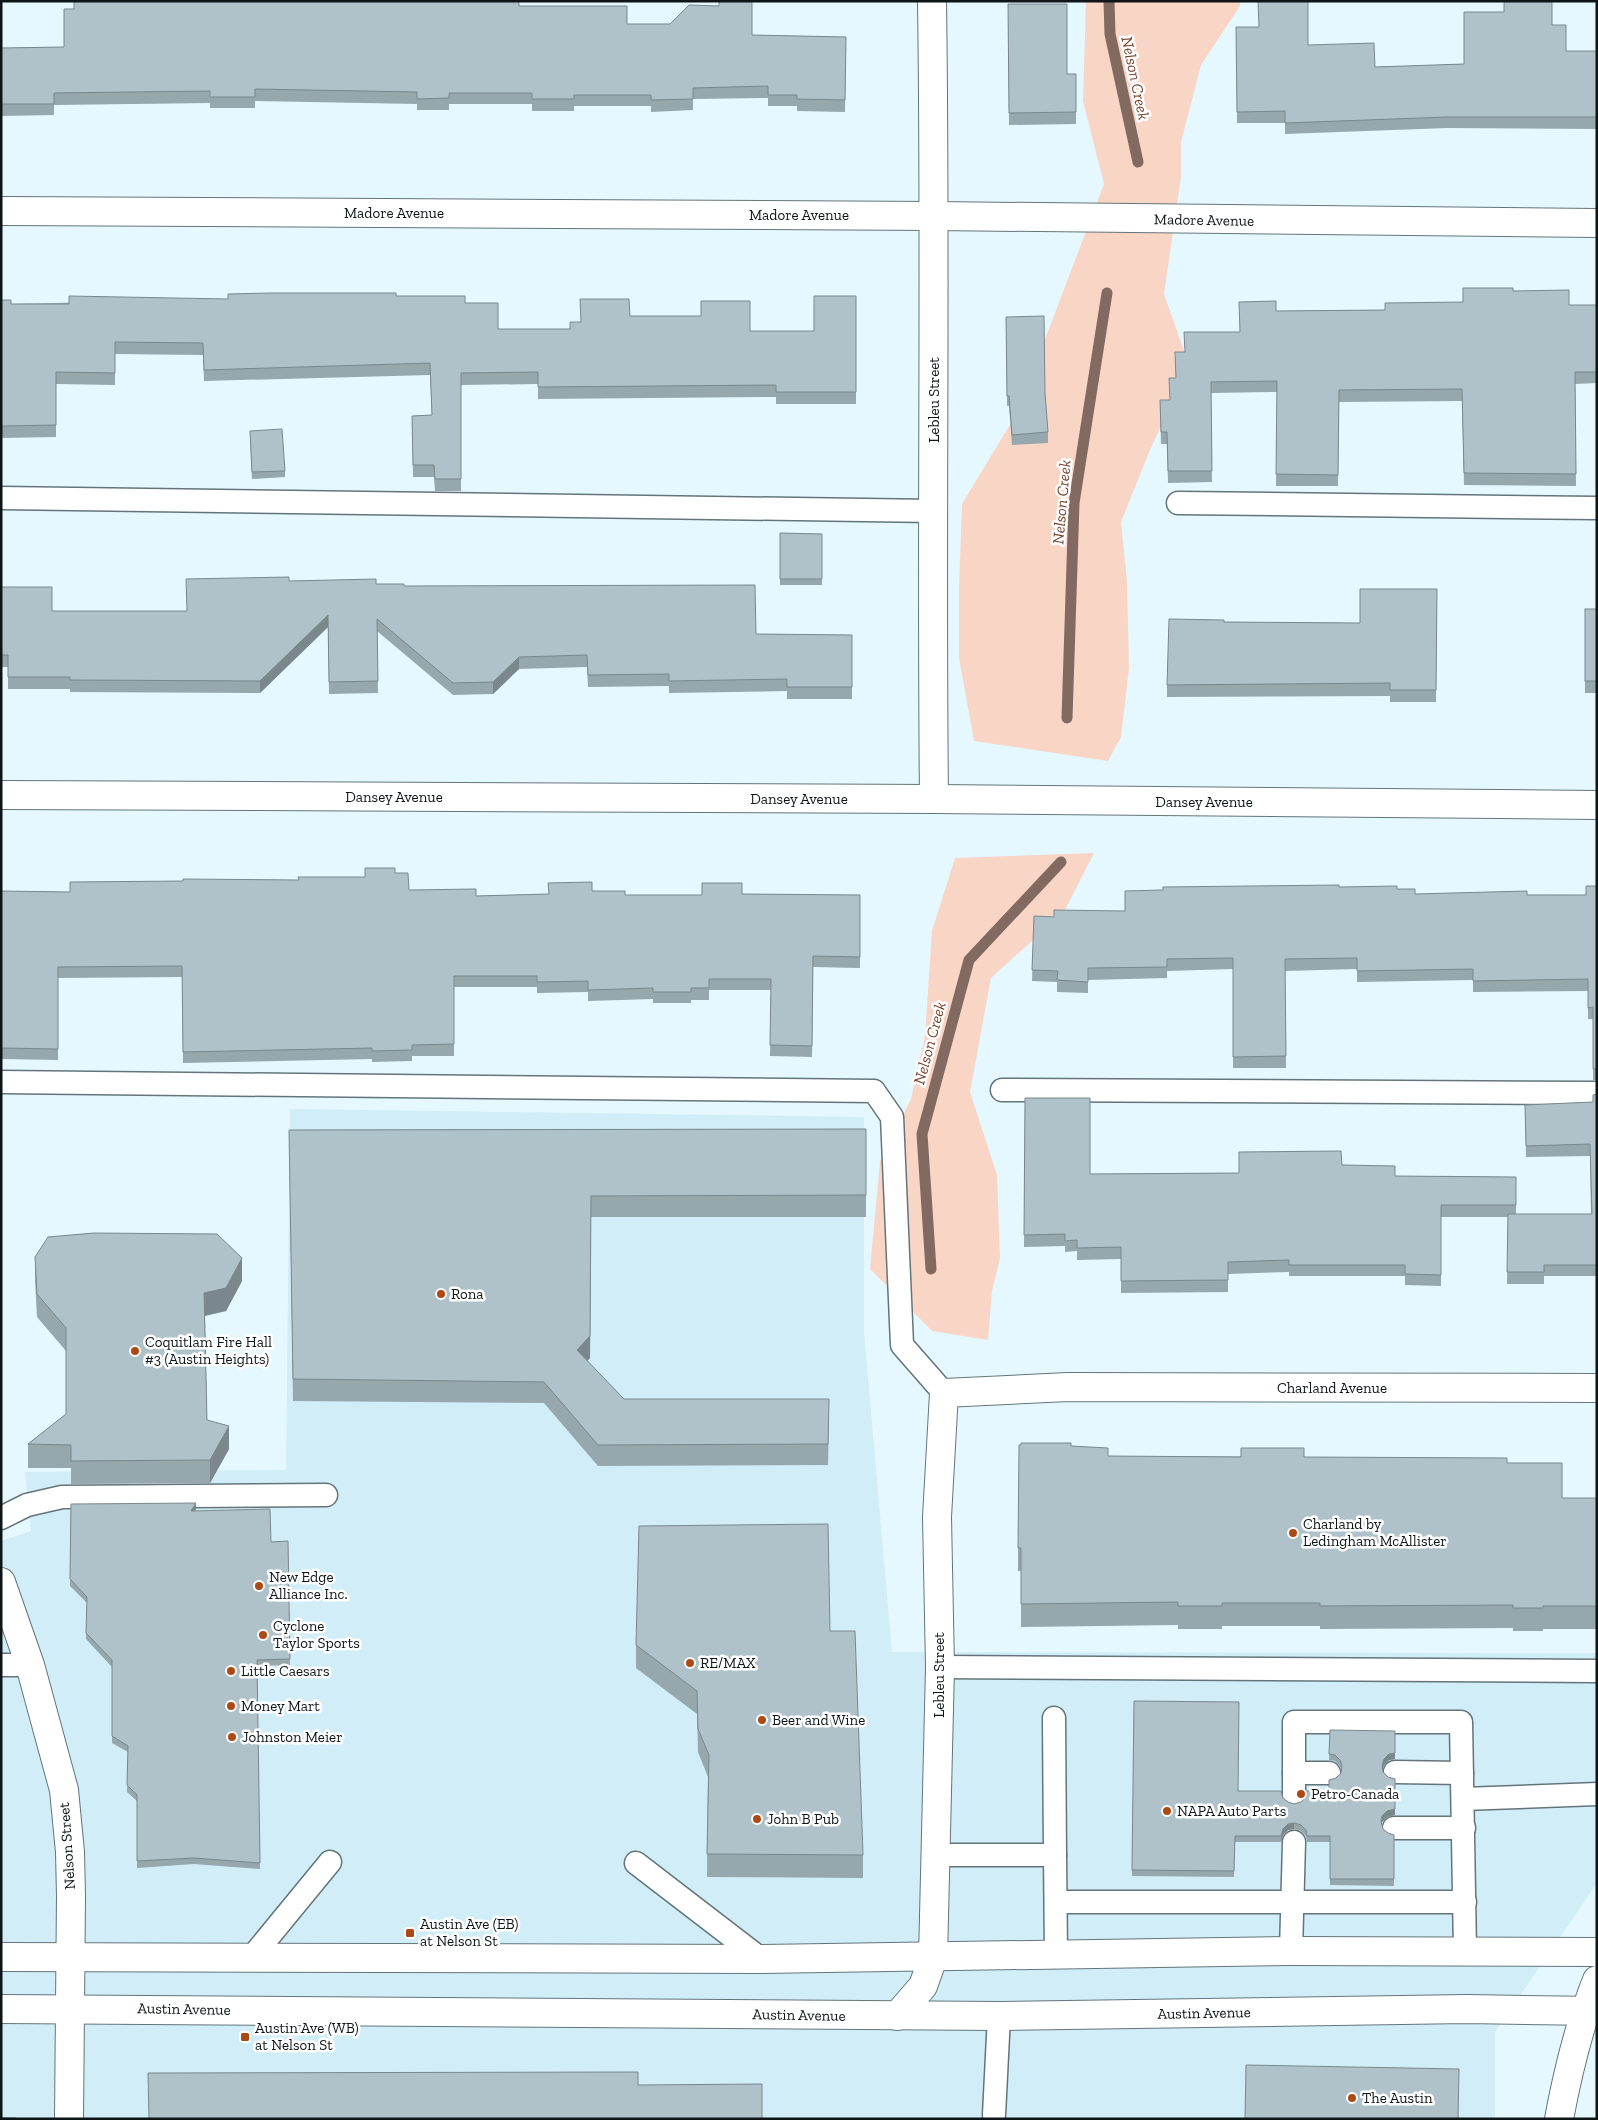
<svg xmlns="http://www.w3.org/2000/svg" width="1598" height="2120" viewBox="0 0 1598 2120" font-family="'Zilla Slab',serif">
<rect width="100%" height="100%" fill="#e5f8ff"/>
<polygon fill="#d1edf7" points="290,1109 864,1117 864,1332 892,1652 1597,1653 1597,1883 1495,2032 1495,2119 1,2119 1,1541 31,1531 25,1472 286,1470"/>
<g fill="#f9d5c6">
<polygon points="1086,1 1240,1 1240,6 1201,65 1181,142 1181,177 1164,294 1189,365 1150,450 1121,522 1127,581 1129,668 1121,737 1108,761 974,741 959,658 959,589 962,504 1017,413 1104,184 1083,101"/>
<polygon points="1094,853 1064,912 991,978 970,1092 997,1175 1000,1258 992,1291 988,1340 932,1331 870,1269 880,1161 911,1099 925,1036 932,931 955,858"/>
</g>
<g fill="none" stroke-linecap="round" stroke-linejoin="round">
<g stroke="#826a60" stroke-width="11">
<polyline points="1109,1 1110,34 1138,162"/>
<polyline points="1067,718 1074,503 1107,293"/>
<polyline points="931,1269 922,1134 969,960 1061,862"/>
</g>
<g stroke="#63757b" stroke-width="25">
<g id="service">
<polyline points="1,498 933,511"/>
<polyline points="1178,503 1597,508"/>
<polyline points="1,1082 874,1091 892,1117 902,1345 944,1393"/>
<polyline points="1002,1090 1597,1093"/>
<polyline points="1,1518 27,1505 62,1497 326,1495"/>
<polyline points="1,1665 30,1665"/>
<polyline points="940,1667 1597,1671"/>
<polyline points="1054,1718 1055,1855"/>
<polyline points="1395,1772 1462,1773"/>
<polyline points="1294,1773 1329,1773"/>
<polyline points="1294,1797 1294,1722 1461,1722 1465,1951"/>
<polyline points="1463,1799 1597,1794"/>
<polyline points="1394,1828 1464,1828"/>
<polyline points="935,1855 1055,1855 1056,1955"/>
<polyline points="636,1863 761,1959"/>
<polyline points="1056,1902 1465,1902"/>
<polyline points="1291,1951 1294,1842"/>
<polyline points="252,1957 330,1862"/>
<polyline points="994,2115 999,2016"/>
</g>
</g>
<g stroke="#63757b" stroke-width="30">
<g id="minor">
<path d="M 932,1 C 936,267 931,533 934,799"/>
<polyline points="1,211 935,216 1597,223"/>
<polyline points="1,795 934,799 1597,805"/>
<polyline points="933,1958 940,1667 937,1517 944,1393 1068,1387 1597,1388"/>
</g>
</g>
<g stroke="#63757b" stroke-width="30">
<polyline id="tertiary" points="1,1582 30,1665 64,1790 70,1852 71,1896 69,2119"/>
</g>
<g stroke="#63757b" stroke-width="30">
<g id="secondary">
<polyline points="1,1957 761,1959 1291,1951 1597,1952"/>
<polyline points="1,2009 999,2016 1467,2009 1597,2011"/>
<polyline points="897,2016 923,1986 933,1958"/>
<path d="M 1559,2119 C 1568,2071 1579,2025 1597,1980"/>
</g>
</g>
<use href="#service" stroke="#fff" stroke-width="22"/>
<use href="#minor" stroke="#fff" stroke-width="28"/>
<use href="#tertiary" stroke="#fff" stroke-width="28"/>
<use href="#secondary" stroke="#fff" stroke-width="28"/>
</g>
<g fill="#96a7ad">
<polygon points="1008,4 1067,74 1076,74 1076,124 1009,125"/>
<polygon points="519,6 627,24 752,35 846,37 845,112 797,111 797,106 768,106 768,98 693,99 693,110 651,112 651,106 574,106 574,111 532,111 532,104 449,104 449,110 417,110 417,104 255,101 255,108 210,108 210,103 54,105 54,115 1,116 1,48 64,47"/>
<polygon points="1552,25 1566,51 1597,51 1597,129 1447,128 1285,134 1285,123 1237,123 1236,27 1308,45 1375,67 1464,64"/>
<polygon points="1513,291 1569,305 1597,305 1597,383 1575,384 1576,486 1464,485 1462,401 1339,402 1338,486 1276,486 1277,392 1211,393 1212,482 1168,483 1167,444 1161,444 1160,400 1170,400 1176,378 1184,352 1240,332 1276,311 1385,310 1463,302"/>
<polygon points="396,296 465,303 498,329 570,329 581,322 630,316 750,331 814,331 856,296 856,404 776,404 776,397 538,399 538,384 461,385 461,491 435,491 434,477 413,477 412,416 432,415 430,375 204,381 203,355 115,354 115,385 56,384 56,437 1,438 1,300 11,304 228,299"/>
<polygon points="1006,317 1048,432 1048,443 1012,445 1009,406 1007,406"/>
<polygon points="250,437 285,471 285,477 252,479"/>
<polygon points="780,533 822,534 822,585 780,585"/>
<polygon points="289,581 376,584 404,586 756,634 852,635 852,699 787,699 787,691 669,693 669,686 588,687 587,667 519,669 493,694 453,695 377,631 378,693 329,694 328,627 260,693 70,692 70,689 8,689 8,667 1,667 1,587 52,611 187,611"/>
<polygon points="1437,589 1436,702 1390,702 1390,696 1167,697 1167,685 1224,622 1360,623"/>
<rect x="1585" y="609" width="12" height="84"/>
<polygon points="395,873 409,890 476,896 548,894 592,891 625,895 702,895 742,894 860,895 860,968 813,967 812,1057 770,1056 771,990 709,990 709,1000 691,1000 691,1003 653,1003 653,999 588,1001 588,992 537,993 537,987 454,987 454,1056 412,1056 412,1061 372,1062 372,1059 183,1063 182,977 58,978 58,1060 1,1059 1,891 70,892 365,877"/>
<polygon points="1597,886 1597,1080 1593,1080 1593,1019 1588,1019 1588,991 1473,992 1473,980 1357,982 1357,969 1285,971 1286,1068 1233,1068 1233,969 1167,971 1167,978 1088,980 1088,993 1057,992 1057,982 1032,981 1034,916 1054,917 1125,911 1339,887 1397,889 1415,894 1586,895"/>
<polygon points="1597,1094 1597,1276 1544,1276 1544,1284 1507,1284 1508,1217 1441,1217 1441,1286 1405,1285 1405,1276 1289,1276 1289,1272 1228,1274 1228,1292 1121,1293 1121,1259 1077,1260 1077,1251 1065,1252 1065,1246 1024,1247 1025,1098 1090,1174 1239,1173 1342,1165 1395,1176 1516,1177 1516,1214 1591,1214 1590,1156 1526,1157 1525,1105 1593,1102"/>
<polygon points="866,1129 866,1217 591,1217 590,1358 587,1361 624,1399 829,1421 828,1465 598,1466 544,1403 293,1401 289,1130"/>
<polygon points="35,1257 242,1281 226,1311 205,1316 207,1420 229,1449 210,1483 71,1484 71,1468 28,1468 28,1444 66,1414 66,1351 37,1317 35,1280"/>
<polygon points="1071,1446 1108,1456 1304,1457 1507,1463 1562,1498 1597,1498 1597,1629 1543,1629 1543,1631 1513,1631 1513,1628 1320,1629 1320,1626 1222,1626 1222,1629 1178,1629 1178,1625 1021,1627 1021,1571 1018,1571 1018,1548"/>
<polygon points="71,1504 196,1509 195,1511 271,1542 288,1541 290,1665 257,1666 260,1869 194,1864 137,1868 137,1801 127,1792 128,1752 112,1743 112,1667 86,1639 87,1603 70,1586"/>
<polygon points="830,1631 863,1855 863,1878 707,1877 708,1777 698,1752 697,1714 636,1668 636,1645"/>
<polygon points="1134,1701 1238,1791 1283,1798 1288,1802 1294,1804 1301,1802 1329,1791 1336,1778 1341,1773 1341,1770 1340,1766 1335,1761 1329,1760 1330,1730 1395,1759 1389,1760 1384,1765 1383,1769 1383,1772 1388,1777 1395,1779 1395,1815 1387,1817 1382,1822 1382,1824 1383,1829 1388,1833 1394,1835 1394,1886 1330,1885 1330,1842 1307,1842 1306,1836 1301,1831 1294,1829 1288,1830 1283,1835 1281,1842 1235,1842 1234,1877 1132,1876"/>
</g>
<g fill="#7a888d">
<polygon points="328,615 328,627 260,693 260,681"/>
<polygon points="519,657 519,669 493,694 493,682"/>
<polygon points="591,1196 590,1358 577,1371 577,1350"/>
<polygon points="242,1258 242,1281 226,1311 204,1316 204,1293"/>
<polygon points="229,1426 229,1449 210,1483 210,1460"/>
<polygon points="196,1503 196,1509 191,1517 191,1511"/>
<polygon points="1395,1731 1395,1759 1389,1760 1384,1765 1382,1772 1382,1766 1384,1759"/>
<polygon points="1395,1809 1395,1815 1387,1817 1382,1822 1381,1828 1381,1821 1382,1816 1387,1811"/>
<polygon points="1294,1823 1294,1829 1288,1830 1283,1835 1281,1842 1281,1836 1283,1829 1288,1824"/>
</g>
<g fill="#afc2c9" stroke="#7a888d">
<polygon points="74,1 519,1 519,6 627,6 627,24 670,24 689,5 719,6 719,1 752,1 752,35 846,37 845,100 797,99 797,95 768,95 768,86 693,88 693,99 651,100 651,95 574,95 574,99 532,99 532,93 449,93 449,98 417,99 417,92 255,89 255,97 210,97 210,91 54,93 54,104 1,104 1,48 64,47 64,9 74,9"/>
<polygon points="1258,1 1308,1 1308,45 1374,43 1375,67 1464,64 1464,12 1504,12 1504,1 1552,1 1552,25 1566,25 1566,51 1597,51 1597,117 1447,117 1285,123 1285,111 1237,112 1236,27 1259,27"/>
<polygon points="1008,4 1067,4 1067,74 1076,74 1076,112 1009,113"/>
<polygon points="1463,288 1513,288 1513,291 1569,290 1569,305 1597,305 1597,372 1575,372 1576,474 1464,473 1462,389 1339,390 1338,475 1276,474 1277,381 1211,382 1212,471 1168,471 1167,432 1161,432 1160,400 1170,400 1169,378 1176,378 1175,352 1185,352 1184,332 1240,332 1239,302 1276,301 1276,311 1385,310 1385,303 1463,302"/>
<polygon points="270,293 396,293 396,296 465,296 465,303 498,303 498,329 570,329 570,322 581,322 580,299 629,299 630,316 701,316 701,301 750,301 750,331 814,331 814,296 856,296 856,392 776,392 776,385 538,387 538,372 461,373 461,479 435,479 434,465 413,465 412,416 432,415 430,363 204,370 203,343 115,342 115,373 56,372 56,425 1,426 1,300 11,300 11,304 69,304 69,296 228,299 228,294"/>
<polygon points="1044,316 1045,393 1048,432 1012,435 1009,396 1007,396 1006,317"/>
<polygon points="282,429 285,471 252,472 250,431"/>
<polygon points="780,533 822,534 822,579 780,579"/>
<polygon points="289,577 289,581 376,579 376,584 404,584 404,586 755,585 756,634 852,635 852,687 787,687 787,679 669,681 669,674 588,675 587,655 519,657 493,682 453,683 377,619 378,681 329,682 328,615 260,681 70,680 70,677 8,677 8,655 1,655 1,587 52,587 52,611 187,611 186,579"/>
<polygon points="1360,589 1437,589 1436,690 1390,690 1390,683 1167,685 1169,619 1224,620 1224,622 1360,623"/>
<rect x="1585" y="609" width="12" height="72"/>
<polygon points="365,868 395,868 395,873 408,873 409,890 476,889 476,896 549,894 548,883 592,882 592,891 625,891 625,895 702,895 702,883 742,883 742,894 860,895 860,957 813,956 812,1046 770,1045 771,979 709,979 709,988 691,988 691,992 653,992 653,988 588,990 588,981 537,982 537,976 454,976 454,1044 412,1045 412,1050 372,1051 372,1048 183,1052 182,966 58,967 58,1049 1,1048 1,891 70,892 70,882 183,881 183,879 299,880 298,877 365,877"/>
<polygon points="1339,885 1339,887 1397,886 1397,889 1415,889 1415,894 1527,891 1527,895 1586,895 1586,886 1597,886 1597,1069 1593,1069 1593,1007 1588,1008 1588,979 1473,981 1473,969 1357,971 1357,958 1285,959 1286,1056 1233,1057 1233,958 1167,959 1167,967 1088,968 1088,982 1057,980 1058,971 1032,970 1034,916 1054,917 1054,910 1125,911 1125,891 1163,890 1163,887"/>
<polygon points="1597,1094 1597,1265 1544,1265 1544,1272 1507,1272 1508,1214 1592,1214 1590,1144 1526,1146 1525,1105 1593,1102 1593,1095"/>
<polygon points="1025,1098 1090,1098 1090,1174 1239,1173 1239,1152 1341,1151 1342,1165 1395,1166 1395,1176 1516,1177 1516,1205 1441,1205 1441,1275 1405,1274 1405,1265 1289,1265 1289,1260 1228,1262 1228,1280 1121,1281 1121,1247 1077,1248 1077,1240 1065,1241 1065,1234 1024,1235"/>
<polygon points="866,1129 866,1195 591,1196 590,1336 577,1350 624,1399 829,1399 828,1444 598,1445 544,1382 293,1379 289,1130"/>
<polygon points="94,1233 217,1234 242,1258 226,1288 204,1293 207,1420 229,1426 210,1460 71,1461 71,1445 28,1444 66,1414 66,1328 37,1294 35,1257 48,1237"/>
<polygon points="1021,1443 1071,1443 1071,1446 1108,1448 1108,1456 1241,1457 1241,1448 1304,1448 1304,1457 1507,1458 1507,1463 1562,1463 1562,1498 1597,1498 1597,1606 1543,1606 1543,1608 1513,1608 1513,1605 1320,1606 1320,1603 1222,1603 1222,1606 1178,1606 1178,1602 1021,1604 1021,1548 1018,1548 1019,1445 1021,1445"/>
<polygon points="196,1503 191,1511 270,1509 271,1542 288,1541 290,1659 257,1660 260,1863 194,1858 137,1861 137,1795 127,1785 128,1746 112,1736 112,1660 86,1633 87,1597 70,1579 71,1504"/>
<polygon points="828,1524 830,1631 855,1631 863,1855 707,1854 709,1755 698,1729 697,1691 636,1645 639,1526"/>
<polygon points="1134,1701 1239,1702 1238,1791 1281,1791 1283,1798 1288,1802 1294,1804 1301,1802 1306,1797 1307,1791 1329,1791 1329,1780 1336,1778 1341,1773 1342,1766 1340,1760 1335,1755 1329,1754 1330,1730 1395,1731 1395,1753 1389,1754 1384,1759 1382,1766 1383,1772 1388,1777 1395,1779 1395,1809 1387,1811 1382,1816 1381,1821 1383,1829 1388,1833 1394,1835 1394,1879 1330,1879 1330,1836 1307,1836 1306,1830 1301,1825 1294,1823 1288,1824 1283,1829 1281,1836 1235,1836 1234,1871 1132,1870"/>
<polygon points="1246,2065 1459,2069 1458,2119 1245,2119"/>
<polygon points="638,2072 638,2085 762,2084 762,2119 149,2119 148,2073"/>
<polygon points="1,2118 16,2118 16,2119"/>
</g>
<g fill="#ad4915" stroke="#fff" stroke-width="2">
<circle cx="441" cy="1294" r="5"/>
<circle cx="135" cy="1351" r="5"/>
<circle cx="1293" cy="1533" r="5"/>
<circle cx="259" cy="1586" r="5"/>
<circle cx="263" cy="1635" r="5"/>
<circle cx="690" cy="1663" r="5"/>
<circle cx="231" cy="1671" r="5"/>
<circle cx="231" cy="1706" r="5"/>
<circle cx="762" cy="1720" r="5"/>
<circle cx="232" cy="1737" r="5"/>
<circle cx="1301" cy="1794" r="5"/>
<circle cx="1167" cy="1811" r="5"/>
<circle cx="757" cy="1819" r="5"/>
<rect x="405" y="1928" width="10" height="10" rx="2.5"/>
<rect x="240" y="2032" width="10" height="10" rx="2.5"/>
<circle cx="1352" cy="2098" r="5"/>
</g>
<g text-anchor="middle" stroke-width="5" stroke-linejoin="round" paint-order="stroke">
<g font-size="15" fill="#0e1517" stroke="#fff">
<text x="394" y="218">Madore Avenue</text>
<text x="799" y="220">Madore Avenue</text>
<text transform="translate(1204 220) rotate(1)" y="5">Madore Avenue</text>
<text transform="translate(934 400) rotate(-90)" y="5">Lebleu Street</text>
<text x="394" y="802">Dansey Avenue</text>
<text x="799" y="804">Dansey Avenue</text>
<text x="1204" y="807">Dansey Avenue</text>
<text x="1332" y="1393">Charland Avenue</text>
<text transform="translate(939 1675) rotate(-90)" y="5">Lebleu Street</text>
<text transform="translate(67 1846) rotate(-94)" y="5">Nelson Street</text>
<text transform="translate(184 2009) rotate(1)" y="5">Austin Avenue</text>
<text transform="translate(1204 2013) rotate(-1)" y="5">Austin Avenue</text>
<text transform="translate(799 2015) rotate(1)" y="5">Austin Avenue</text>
</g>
<g font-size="15" fill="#0e1517" stroke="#fff" text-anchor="start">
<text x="451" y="1299">Rona</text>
<text x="145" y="1347">Coquitlam Fire Hall<tspan x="145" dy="17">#3 (Austin Heights)</tspan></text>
<text x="1303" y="1529">Charland by<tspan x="1303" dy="17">Ledingham McAllister</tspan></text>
<text x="269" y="1582">New Edge<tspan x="269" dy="17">Alliance Inc.</tspan></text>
<text x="273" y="1631">Cyclone<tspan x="273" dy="17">Taylor Sports</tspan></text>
<text x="700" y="1668">RE/MAX</text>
<text x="241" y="1676">Little Caesars</text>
<text x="241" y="1711">Money Mart</text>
<text x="772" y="1725">Beer and Wine</text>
<text x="242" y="1742">Johnston Meier</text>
<text x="1311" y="1799">Petro-Canada</text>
<text x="1177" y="1816">NAPA Auto Parts</text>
<text x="767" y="1824">John B Pub</text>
<text x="420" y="1929">Austin Ave (EB)<tspan x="420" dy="17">at Nelson St</tspan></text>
<text x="255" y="2033">Austin Ave (WB)<tspan x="255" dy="17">at Nelson St</tspan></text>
<text x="1362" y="2103">The Austin</text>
</g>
<g font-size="16" font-style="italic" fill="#75402a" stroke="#fff">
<text transform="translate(1136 78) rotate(78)" y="6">Nelson Creek</text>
<text transform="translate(1061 502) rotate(-85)" y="6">Nelson Creek</text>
<text transform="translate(929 1043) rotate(-75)" y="6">Nelson Creek</text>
</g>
</g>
<rect width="1598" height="2120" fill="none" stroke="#0e1517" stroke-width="5"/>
</svg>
